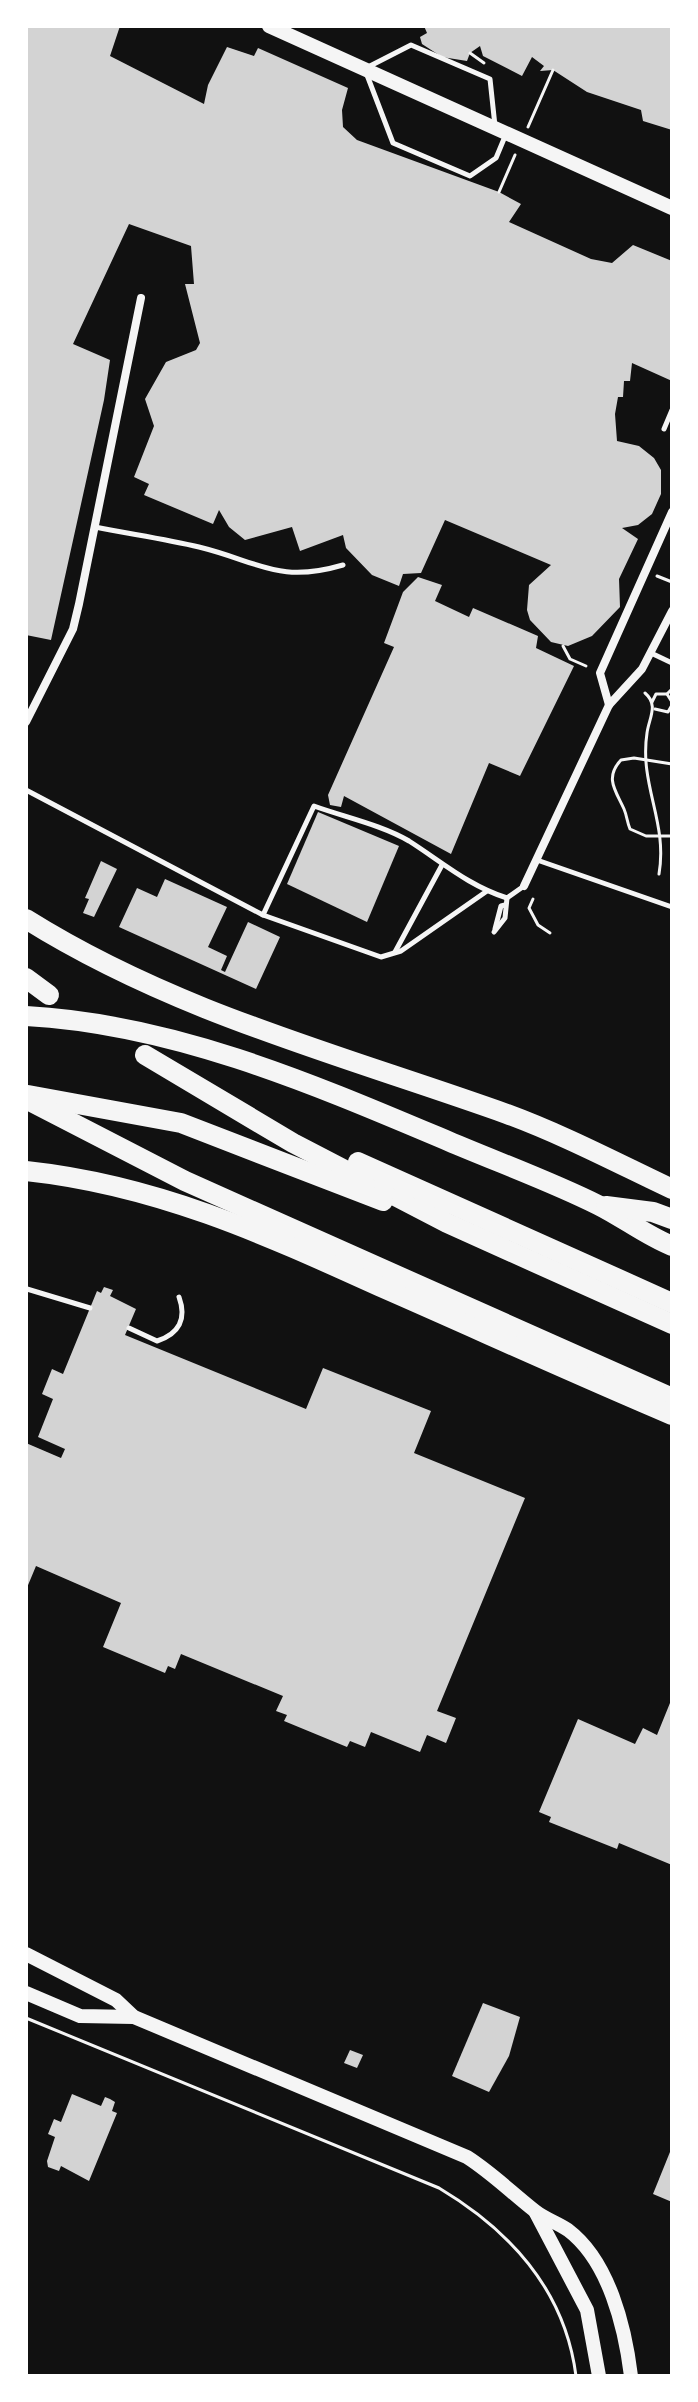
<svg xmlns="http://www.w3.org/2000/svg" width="698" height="2402" viewBox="0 0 698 2402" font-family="'Sofia Sans Condensed',sans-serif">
<rect width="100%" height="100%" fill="#111"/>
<g fill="#d3d3d3">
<polygon points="26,26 120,26 110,56 204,104 208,85 227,47 254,56 258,48 348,88 342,110 343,127 357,140 499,192 521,204 509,222 591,259 612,263 633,245 672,261 672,381 632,363 630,381 624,381 623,397 618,397 615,414 617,441 639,446 654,458 661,470 661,494 652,514 638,525 622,528 638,539 619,579 620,607 592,636 568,646 551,642 530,620 527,610 529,585 551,565 445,520 421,573 403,574 399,586 372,575 346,548 343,535 300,551 292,527 245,540 229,527 219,510 213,524 144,495 149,484 134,477 154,426 145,399 166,362 196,350 200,343 185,284 194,284 191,246 129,224 73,344 110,360 104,400 51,640 26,635"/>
<polygon points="424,26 672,26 672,130 643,121 641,110 587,92 553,70 540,71 544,66 532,57 522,76 483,56 480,46 470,53 467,61 442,57 422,44 420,37 427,33"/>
<polygon points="418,577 442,585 435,601 469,617 473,608 538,636 536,648 574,666 520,776 489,763 451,854 344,796 341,807 330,805 328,795 394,647 384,643 403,592"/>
<polygon points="318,812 399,846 367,922 287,884"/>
<polygon points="101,861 117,869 94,917 83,913 89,899 85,898"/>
<polygon points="165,879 227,907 208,947 227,956 221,970 225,972 248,922 280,937 256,989 119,927 137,888 157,897"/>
<polygon points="104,1287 113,1290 110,1296 136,1309 125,1335 306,1409 323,1368 431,1411 414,1453 525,1498 437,1711 456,1718 446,1743 427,1735 420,1752 371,1732 365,1747 350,1741 347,1747 284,1721 287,1715 276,1711 283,1696 181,1654 175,1669 168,1666 165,1673 103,1647 121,1603 36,1566 26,1590 26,1443 61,1458 65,1449 38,1437 53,1399 42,1394 52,1369 63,1374 97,1291 101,1293"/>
<polygon points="672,1698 672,1865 619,1843 617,1849 549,1822 551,1817 539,1812 578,1719 635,1744 643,1728 657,1735"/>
<polygon points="483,2003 520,2017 509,2056 489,2092 452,2076"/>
<polygon points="350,2050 363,2055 357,2068 344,2063"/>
<polygon points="72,2094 101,2106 105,2097 110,2099 115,2102 112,2111 117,2113 89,2181 61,2166 59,2171 48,2167 47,2161 55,2137 48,2134 54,2119 61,2122"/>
<polygon points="672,2147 672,2202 653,2194"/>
</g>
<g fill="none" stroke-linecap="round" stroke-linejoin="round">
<g stroke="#f5f5f5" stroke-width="3">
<polyline points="470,53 484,63"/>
<polyline points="528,127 553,70"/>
<polyline points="499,192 515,155"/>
<polyline points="657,576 672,582"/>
<polyline points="563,646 570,659 586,666"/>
<path d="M 645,693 C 659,705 649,718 647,733 C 639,785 668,822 659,874"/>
<polyline points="667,694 672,702"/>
<polyline points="652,702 656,694 667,694 672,689"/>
<polyline points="655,709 668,712 672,705"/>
<path d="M 672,764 L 634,758 L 621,760 C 604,778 616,791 624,809 C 627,816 627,822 630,829 L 646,836 L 672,836"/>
<polyline points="533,899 529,908 538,925 550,933"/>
<path d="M 26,2018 L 439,2188 C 511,2231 565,2290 576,2376"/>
</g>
<g stroke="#f5f5f5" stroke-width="5">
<polyline points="368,67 411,45 490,79 495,126"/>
<polyline points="367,75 393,143 470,176 496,158 506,134"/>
<polyline points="664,429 672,410"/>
<path d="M 95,527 C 130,534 165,539 199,547 C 260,562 278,584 343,565"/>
<polyline points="651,653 672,663"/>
<polyline points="26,790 263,915 381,957 401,951 487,891"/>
<polyline points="537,860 672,907"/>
<path d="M 263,915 L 314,806 C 344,817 382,825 409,841 C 442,862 469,886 507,898 L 524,886"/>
<polyline points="495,929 501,906 505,905"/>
<polyline points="494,932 505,918 507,898"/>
<polyline points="395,952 442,865"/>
<polyline points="27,1289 90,1308"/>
<path d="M 129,1328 L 157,1341 C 179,1334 187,1319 179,1297"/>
</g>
<g stroke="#f5f5f5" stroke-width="8">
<polyline points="609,705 600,673 672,512"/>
<polyline points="26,722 73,629 79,604 141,298"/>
<polyline points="524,886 609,705 642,669 672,611"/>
</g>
<g stroke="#f5f5f5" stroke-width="14">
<polyline points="269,26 672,208"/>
<path d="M 26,1954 L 116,2000 L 134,2017 L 467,2157 C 492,2173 512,2193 535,2211 C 545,2219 558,2223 568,2230 C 609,2261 625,2327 631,2376"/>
<polyline points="26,1993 80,2016 134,2017"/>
<polyline points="536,2213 587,2310 599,2376"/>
</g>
<g stroke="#f5f5f5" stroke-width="20">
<path d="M 26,919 C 176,1013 342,1055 507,1114 C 564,1135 617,1163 672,1189"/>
<polyline points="26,978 49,995"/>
<path d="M 26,1016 C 174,1024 313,1084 448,1141 C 497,1162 550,1181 598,1205 C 624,1218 645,1235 672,1246"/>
<polyline points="145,1055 293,1143 447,1223 672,1324"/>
<polyline points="28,1095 181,1123 383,1201"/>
<polyline points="26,1099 185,1181 672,1398"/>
<polyline points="358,1162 672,1303"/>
<path d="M 26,1171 C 157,1185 264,1234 383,1288 C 479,1330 575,1374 672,1415"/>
<polyline points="606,1206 653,1212 672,1219"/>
</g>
</g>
<rect width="698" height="2402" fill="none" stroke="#ffffff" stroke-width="56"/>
</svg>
